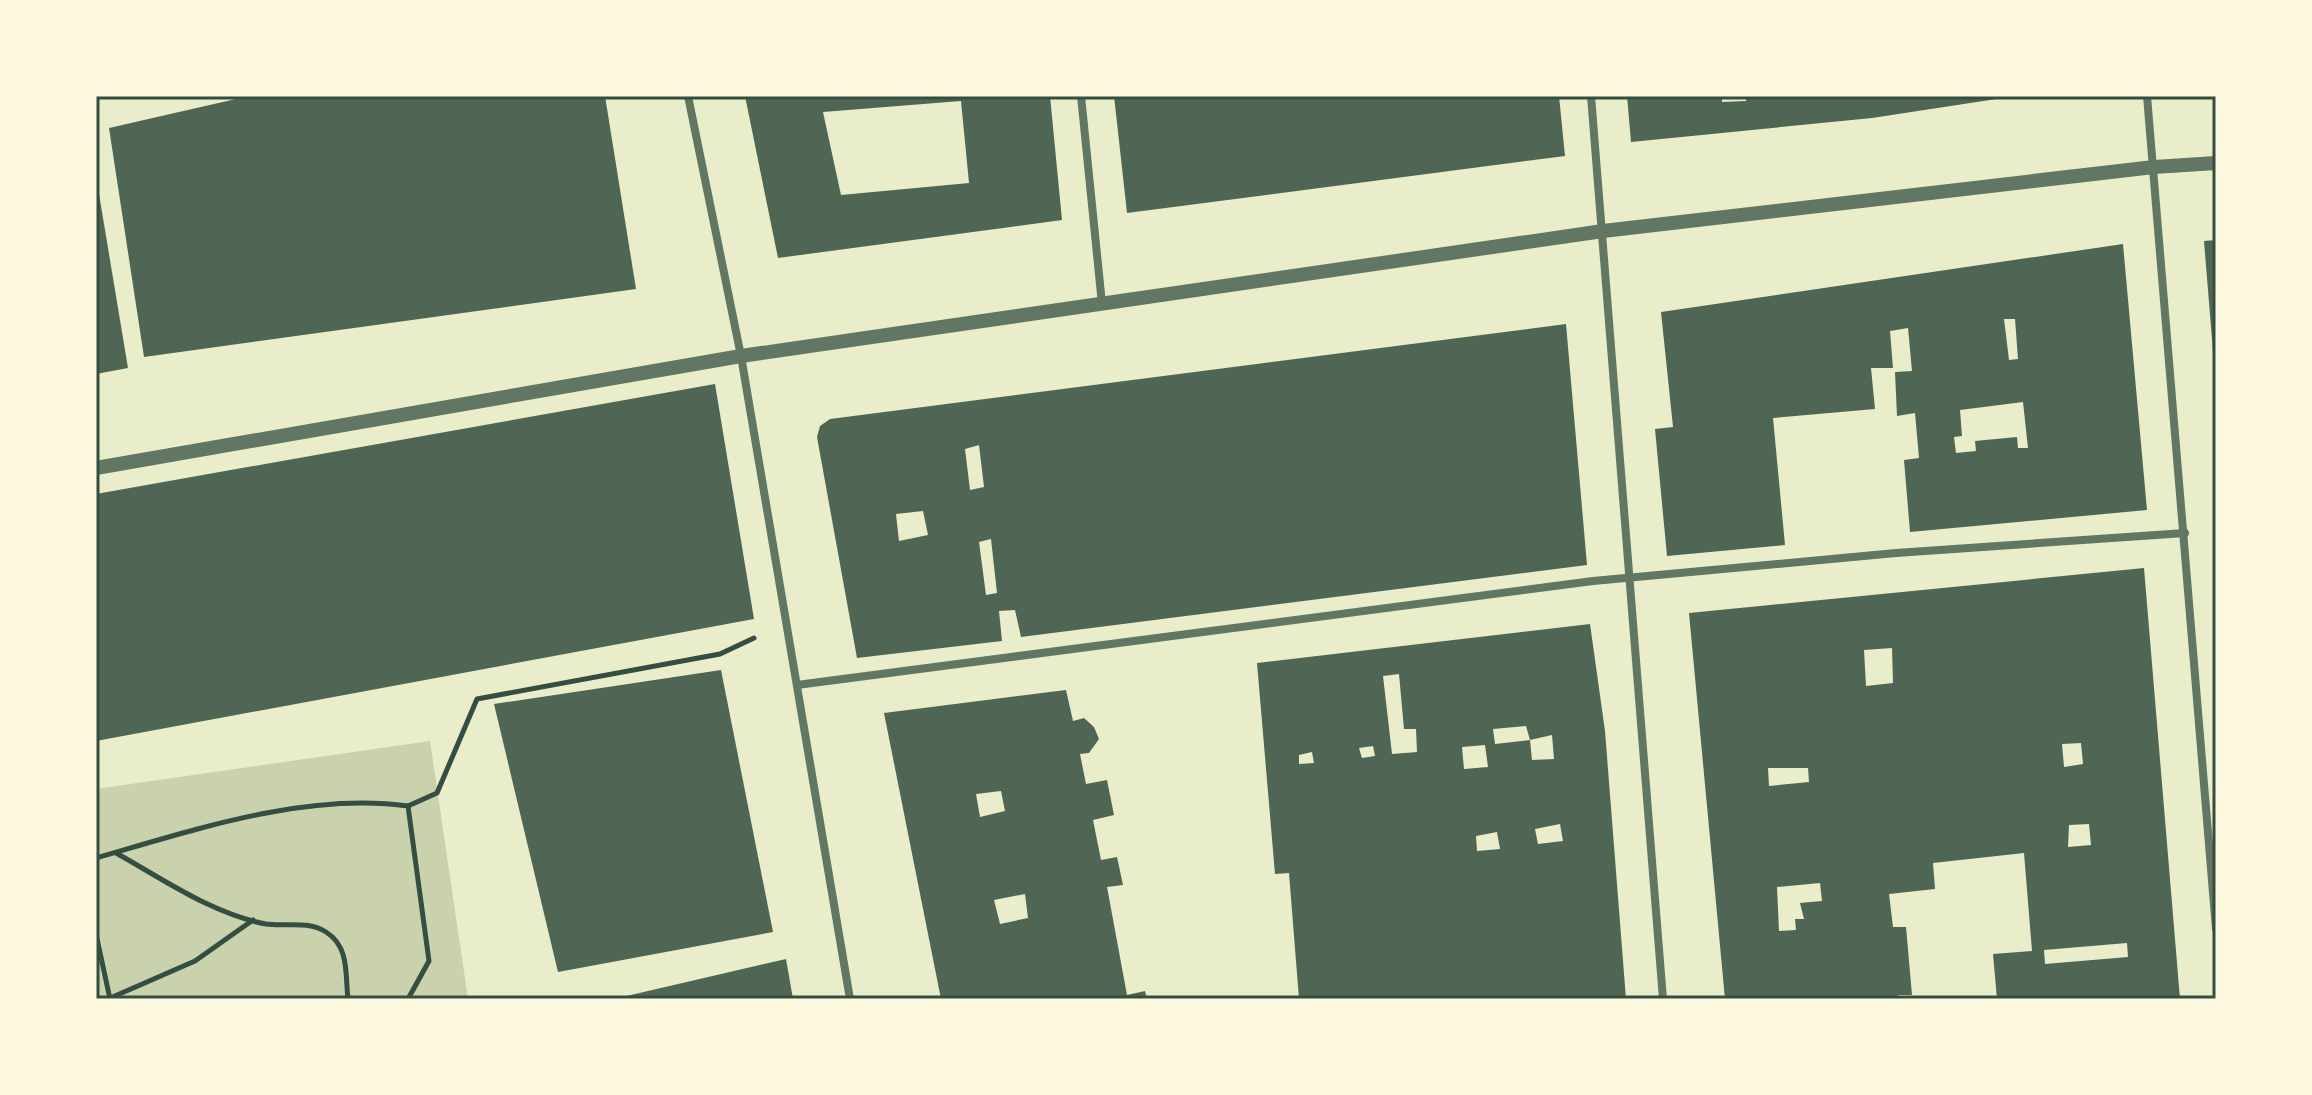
<svg xmlns="http://www.w3.org/2000/svg" width="2312" height="1095" viewBox="0 0 2312 1095" font-family="'Nunito Sans',sans-serif">
<rect width="100%" height="100%" fill="#e9edc9"/>
<polygon fill="#cad2ad" points="430,741 468,999 96,999 96,789"/>
<g fill="#4f6655" fill-rule="evenodd">
<polygon points="249,96 605,96 636,289 144,357 109,128"/>
<path d="M 745,96 L 1050,96 L 1062,220 L 778,258 ZM 961,101 L 969,183 L 841,195 L 823,112 Z"/>
<polygon points="1114,96 1559,96 1565,156 1127,213"/>
<polygon points="1627,96 1722,96 1722,102 1746,101 1746,96 2003,98 1872,118 1631,142"/>
<polygon points="96,176 128,368 96,374"/>
<polygon points="2216,240 2216,364 2214,364 2204,241"/>
<path d="M 2123,244 L 2147,510 L 1910,532 L 1904,460 L 1919,458 L 1915,413 L 1897,416 L 1895,372 L 1912,371 L 1908,328 L 1890,331 L 1893,368 L 1871,368 L 1875,409 L 1773,418 L 1785,545 L 1667,556 L 1655,429 L 1673,427 L 1661,312 ZM 2004,319 L 2015,319 L 2018,359 L 2009,360 ZM 2023,402 L 2028,448 L 2018,448 L 2017,437 L 1975,441 L 1976,451 L 1956,453 L 1954,437 L 1962,436 L 1960,410 Z"/>
<path d="M 1566,324 L 1587,565 L 1021,637 L 1015,610 L 999,611 L 1002,641 L 857,658 L 817,437 L 820,426 L 830,419 ZM 979,445 L 984,487 L 970,490 L 965,449 ZM 923,511 L 928,535 L 899,541 L 896,514 ZM 991,539 L 997,593 L 986,595 L 979,542 Z"/>
<polygon points="715,384 754,619 96,741 96,494"/>
<path d="M 2144,568 L 2180,999 L 1997,999 L 1993,954 L 2032,951 L 2024,853 L 1933,863 L 1935,889 L 1889,894 L 1893,927 L 1906,927 L 1912,995 L 1898,995 L 1898,999 L 1725,999 L 1689,613 ZM 1892,648 L 1893,683 L 1866,686 L 1864,650 ZM 2081,743 L 2083,764 L 2064,767 L 2062,744 ZM 1768,768 L 1808,768 L 1809,782 L 1769,786 ZM 2089,824 L 2091,845 L 2068,847 L 2069,825 ZM 1820,883 L 1822,901 L 1800,903 L 1804,919 L 1795,919 L 1796,930 L 1779,931 L 1777,887 ZM 2127,943 L 2128,957 L 2045,964 L 2044,950 Z"/>
<path d="M 1590,624 L 1605,731 L 1626,999 L 1299,999 L 1289,873 L 1275,874 L 1257,663 ZM 1399,674 L 1404,729 L 1416,729 L 1417,752 L 1392,754 L 1383,676 ZM 1526,726 L 1530,740 L 1552,735 L 1554,759 L 1532,760 L 1530,740 L 1495,744 L 1493,729 ZM 1485,745 L 1488,767 L 1464,769 L 1462,747 ZM 1373,746 L 1375,756 L 1362,758 L 1359,748 ZM 1312,752 L 1314,763 L 1299,764 L 1299,755 ZM 1560,824 L 1563,841 L 1538,844 L 1535,829 ZM 1497,832 L 1500,849 L 1477,851 L 1476,836 Z"/>
<polygon points="721,670 773,932 558,972 494,704"/>
<path d="M 1066,690 L 1073,721 L 1084,718 L 1094,727 L 1099,739 L 1089,753 L 1080,754 L 1086,784 L 1107,780 L 1114,815 L 1093,820 L 1101,860 L 1117,857 L 1123,885 L 1107,887 L 1127,995 L 1145,991 L 1147,999 L 941,999 L 884,713 ZM 1001,791 L 1005,811 L 980,817 L 976,794 ZM 1025,894 L 1028,918 L 1000,924 L 994,900 Z"/>
<polygon points="786,959 793,999 618,999 618,998"/>
</g>
<g fill="none" stroke-linecap="round" stroke-linejoin="round">
<g stroke="#344e41" stroke-width="5">
<polyline points="408,806 437,793 477,699 720,654 754,638"/>
<path d="M 116,853 C 163,879 212,914 266,924 C 286,927 307,920 326,932 C 350,947 345,975 348,999"/>
<path d="M 96,858 C 194,830 305,792 408,806 L 429,961 L 408,999"/>
<polyline points="96,934 110,999"/>
<polyline points="108,999 195,961 253,920"/>
</g>
<g stroke="#617663" stroke-width="8">
<polyline points="688,96 741,356 850,999"/>
<polyline points="1081,96 1102,304"/>
<polyline points="1591,96 1663,999"/>
<polyline points="2147,96 2216,929"/>
<polyline points="797,685 1593,581 1896,553 2185,533"/>
</g>
<polyline stroke="#617663" stroke-width="14" points="96,468 741,356 1603,231 2154,167 2216,163"/>
</g>
<rect width="2312" height="1095" fill="none" stroke="#fefae0" stroke-width="196"/>
<rect x="98" y="98" width="2116" height="899" fill="none" stroke="#344e41" stroke-width="3"/>
</svg>
